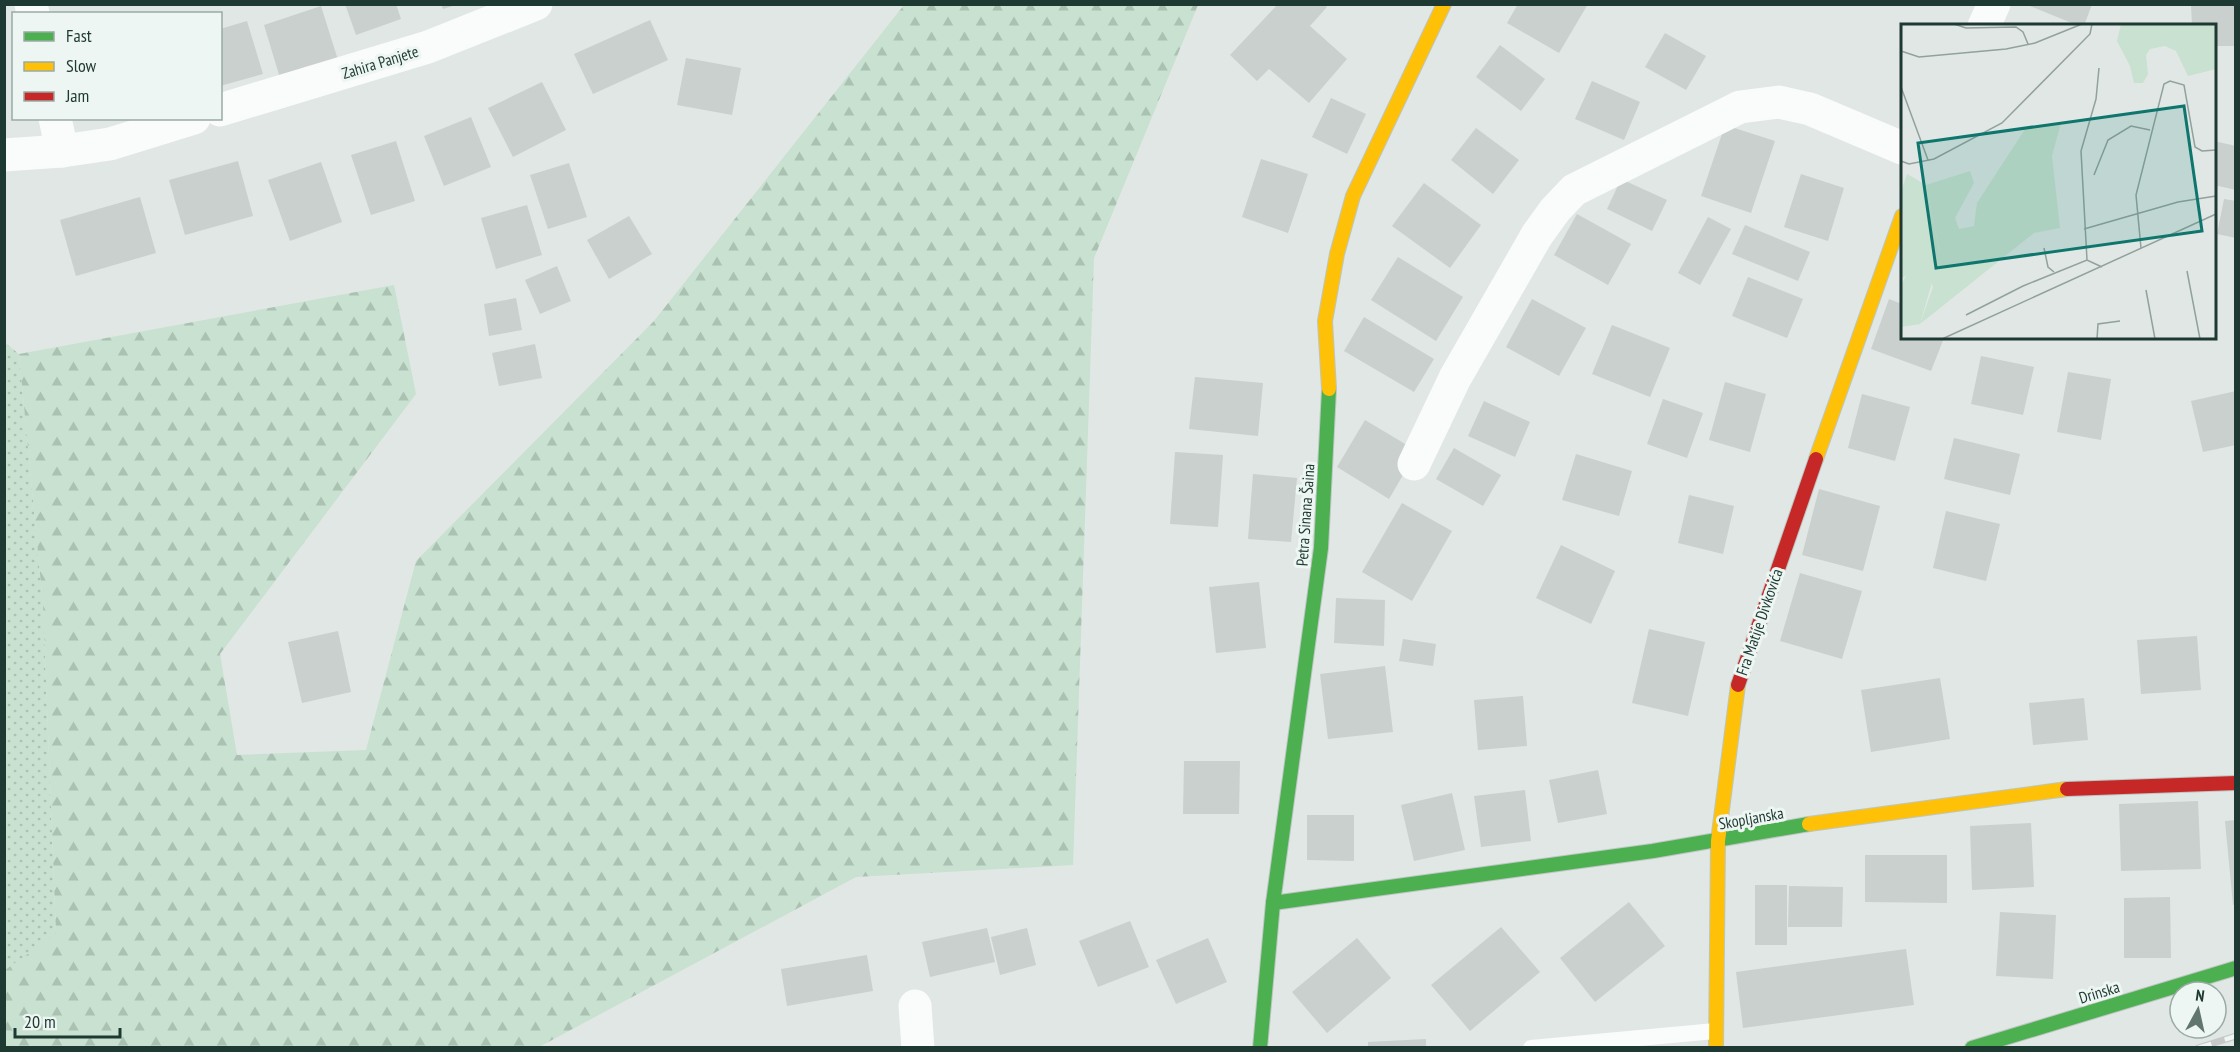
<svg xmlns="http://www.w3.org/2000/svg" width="2240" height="1052" viewBox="0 0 2240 1052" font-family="'PT Sans Narrow',sans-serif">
<defs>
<pattern id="grass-dots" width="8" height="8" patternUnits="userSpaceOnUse" patternTransform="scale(1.5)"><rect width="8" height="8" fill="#c8e1d0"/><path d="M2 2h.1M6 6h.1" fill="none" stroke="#abc2b3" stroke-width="1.8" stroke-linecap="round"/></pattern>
<pattern id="forest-firs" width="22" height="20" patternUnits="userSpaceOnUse" patternTransform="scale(1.5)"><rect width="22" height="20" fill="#c8e1d0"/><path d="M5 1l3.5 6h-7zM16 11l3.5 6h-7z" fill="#abc2b3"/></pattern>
</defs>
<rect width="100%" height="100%" fill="#e0e7e4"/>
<polygon fill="url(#grass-dots)" points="4,342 19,354 43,604 56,935 5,970"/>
<polygon fill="url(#forest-firs)" points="904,5 1198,5 1094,258 1073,865 856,877 539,1047 5,1047 5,970 56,934 43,605 19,354 394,285 416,394 220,654 237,755 366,750 416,561 654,321"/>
<g fill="#cad0ce">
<polygon points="345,4 396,4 401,19 356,35"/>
<polygon points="441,4 456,4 456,5 443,9"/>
<polygon points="1278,4 1323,4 1327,7 1310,26 1347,59 1309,103 1269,69 1257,81 1230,55"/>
<polygon points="1518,4 1588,4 1559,53 1507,23"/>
<polygon points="2025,4 2092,4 2084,26 2079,26"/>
<polygon points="2191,5 2236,5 2236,46 2214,46 2214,26 2192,26"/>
<polygon points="321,6 338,60 280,78 264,25"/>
<polygon points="650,20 668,60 593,94 574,54"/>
<polygon points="247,21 263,74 220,86 220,29"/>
<polygon points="1665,33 1706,56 1686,90 1645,67"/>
<polygon points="1500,45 1545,79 1521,111 1476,77"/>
<polygon points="686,58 741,68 732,115 677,105"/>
<polygon points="1592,81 1640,102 1624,140 1575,119"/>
<polygon points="542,82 566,130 513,157 488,108"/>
<polygon points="1331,98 1366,114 1347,154 1312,137"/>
<polygon points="471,117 491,167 444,186 424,136"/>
<polygon points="1725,125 1775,141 1751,213 1701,196"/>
<polygon points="1476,128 1519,160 1493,194 1451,160"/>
<polygon points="396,141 415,201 371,215 351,155"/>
<polygon points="2214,141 2236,146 2236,190 2214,185"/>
<polygon points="1261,159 1308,174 1288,233 1242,217"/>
<polygon points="238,161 253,216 185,235 169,180"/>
<polygon points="321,162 342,222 290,241 268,180"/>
<polygon points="569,163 587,217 548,229 530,175"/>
<polygon points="1801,174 1844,188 1828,241 1784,227"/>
<polygon points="1621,179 1667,200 1652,231 1607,209"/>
<polygon points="1424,183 1481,225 1450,268 1392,226"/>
<polygon points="140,197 156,253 76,276 60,220"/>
<polygon points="2224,199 2236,201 2236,238 2217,234"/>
<polygon points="527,205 542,255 496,269 481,218"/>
<polygon points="1577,214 1631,244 1608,285 1554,255"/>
<polygon points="629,216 652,254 609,279 587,240"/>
<polygon points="1708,217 1731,229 1700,285 1678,273"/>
<polygon points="1745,225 1810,252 1798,281 1732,254"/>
<polygon points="1398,257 1463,297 1436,341 1371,300"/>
<polygon points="557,266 571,301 540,314 525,280"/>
<polygon points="1748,277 1803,299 1787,338 1732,316"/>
<polygon points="516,298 522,330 489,336 484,304"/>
<polygon points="1532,299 1586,328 1559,376 1506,347"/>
<polygon points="1889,299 1902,304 1902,338 1944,338 1931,371 1871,349"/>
<polygon points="1364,317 1434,359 1414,392 1344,351"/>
<polygon points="1612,325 1670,348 1650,397 1592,374"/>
<polygon points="535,344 542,378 499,386 492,353"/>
<polygon points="1981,356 2034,367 2023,415 1971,404"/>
<polygon points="2068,372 2111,379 2101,440 2057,432"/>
<polygon points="1195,377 1263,383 1258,436 1189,429"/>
<polygon points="1725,382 1766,394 1750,452 1709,440"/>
<polygon points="2236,391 2236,445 2203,452 2191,401"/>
<polygon points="1862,394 1910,407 1895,461 1848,448"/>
<polygon points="1663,399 1703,413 1687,458 1647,444"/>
<polygon points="1484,401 1530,422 1515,457 1468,436"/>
<polygon points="1365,420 1417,451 1389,499 1337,467"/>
<polygon points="1954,438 2020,454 2010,495 1944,479"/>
<polygon points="1454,448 1501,475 1483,506 1436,479"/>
<polygon points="1175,452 1223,455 1218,527 1170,524"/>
<polygon points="1576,454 1632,471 1619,516 1562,500"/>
<polygon points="1253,474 1297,478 1291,542 1248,539"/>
<polygon points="1819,489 1880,506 1863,571 1802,555"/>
<polygon points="1689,495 1734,506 1723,554 1678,543"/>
<polygon points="1402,503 1452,531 1412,601 1362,572"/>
<polygon points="1946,511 2000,524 1986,581 1933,568"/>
<polygon points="1561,545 1615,571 1591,624 1536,598"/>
<polygon points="1800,573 1862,591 1842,659 1780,641"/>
<polygon points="1259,582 1266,648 1216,653 1209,587"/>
<polygon points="1336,598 1385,600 1384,646 1334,643"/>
<polygon points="1649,629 1705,642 1688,716 1632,703"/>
<polygon points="338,631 351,692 302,703 288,642"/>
<polygon points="2197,636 2201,690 2141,694 2137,640"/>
<polygon points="1403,639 1436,644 1433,666 1399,661"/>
<polygon points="1385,666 1393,732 1328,739 1320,674"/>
<polygon points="1940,678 1950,739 1871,752 1861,690"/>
<polygon points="1523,696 1527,746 1478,750 1474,700"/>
<polygon points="2084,698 2088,740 2033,745 2029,703"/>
<polygon points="1184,761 1240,761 1239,814 1183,814"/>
<polygon points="1598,770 1607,814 1558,823 1549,780"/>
<polygon points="1525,790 1531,841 1481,847 1474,796"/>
<polygon points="1452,793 1465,850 1414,861 1401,805"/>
<polygon points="2198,801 2201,869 2121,871 2119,804"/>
<polygon points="1307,815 1354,815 1354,861 1307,860"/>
<polygon points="2236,820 2236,904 2233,905 2225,821"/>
<polygon points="2031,823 2034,887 1972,890 1970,826"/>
<polygon points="1865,855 1947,855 1947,903 1865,902"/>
<rect x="1755" y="885" width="32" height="60"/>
<polygon points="1789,886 1843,887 1842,927 1788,927"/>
<polygon points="2170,897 2171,958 2124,958 2124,898"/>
<polygon points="1629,902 1665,946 1595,1002 1560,958"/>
<polygon points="2000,912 2056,915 2053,979 1996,976"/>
<polygon points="1130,921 1149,967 1098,987 1079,941"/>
<polygon points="1501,927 1540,972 1470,1031 1431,985"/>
<polygon points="987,928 995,962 930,977 922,942"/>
<polygon points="1027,928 1036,965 1000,975 991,937"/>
<polygon points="1208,938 1227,982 1176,1004 1156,960"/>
<polygon points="1357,938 1391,978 1327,1033 1292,992"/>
<polygon points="1906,949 1914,1005 1743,1028 1736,972"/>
<polygon points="867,955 873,991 787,1006 781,969"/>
<polygon points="1426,1039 1426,1048 1368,1048 1368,1042"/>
</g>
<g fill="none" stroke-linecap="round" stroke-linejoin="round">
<g stroke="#bcc6c2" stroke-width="16">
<g id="fast">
<polyline points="1273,903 1653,851 1809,824"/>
<polyline points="1260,1048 1273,903 1321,548 1329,389"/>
<polyline points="1972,1048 2236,968"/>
</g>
</g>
<g stroke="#bcc6c2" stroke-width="16">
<g id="slow">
<polyline points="1329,389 1325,321 1337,254 1353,196 1444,4"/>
<polyline points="1816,459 1902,216"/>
<polyline points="1809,824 2067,789"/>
<polyline points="1716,1048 1718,841 1738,685"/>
</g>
</g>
<g stroke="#bcc6c2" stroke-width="16">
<g id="jam">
<polyline points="1738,685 1816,459"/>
<polyline points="2067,789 2236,783"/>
</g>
</g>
<polyline stroke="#fafbfb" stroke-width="16" points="1531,1048 1715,1031"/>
<g stroke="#fafbfb" stroke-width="33">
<polyline points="31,4 33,14"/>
<polyline points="1984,26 1994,4"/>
<polyline points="220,110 428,47 536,4"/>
<polyline points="55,118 62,151"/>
<polyline points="4,155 62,151 110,144 194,118"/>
<polyline points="1414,464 1455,378 1537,235 1555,210 1574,190 1740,107 1779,102 1810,109 1902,148"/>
<polyline points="915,1006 918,1048"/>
</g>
<use href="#fast" stroke="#4caf50" stroke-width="14"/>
<use href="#slow" stroke="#ffc107" stroke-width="14"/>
<use href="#jam" stroke="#c62828" stroke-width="14"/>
<g stroke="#c5c9c8" stroke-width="7">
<polyline id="rail" points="2198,1048 2236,1036"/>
</g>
<use href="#rail" stroke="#edf6f2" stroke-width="4.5" stroke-dasharray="14" stroke-linecap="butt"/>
</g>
<g text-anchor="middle" stroke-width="6" stroke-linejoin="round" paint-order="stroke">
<g font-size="16" fill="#1e3932" stroke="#edf6f2">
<text transform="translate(380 62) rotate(-17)" y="6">Zahira Panjete</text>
<text transform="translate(1305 515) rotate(-86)" y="6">Petra Sinana Šaina</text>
<text transform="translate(1759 622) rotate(-71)" y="6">Fra Matije Divkovića</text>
<text transform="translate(1751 818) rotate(-10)" y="6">Skopljanska</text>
<text transform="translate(2099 992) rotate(-17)" y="6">Drinska</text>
</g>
</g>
<g transform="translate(1901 24)">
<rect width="315" height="315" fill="#e0e7e4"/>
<path d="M 6,150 L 25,161 L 39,230 L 19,300 L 0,303 L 0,261 L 5,252 L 0,254 L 0,168 Z" fill="#c8e1d0"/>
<path d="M 220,0 L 315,0 L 315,45 L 287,52 L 275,27 L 264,22 L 249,25 L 245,31 L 247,50 L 242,59 L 233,59 L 229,42 L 216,17 ZM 160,99 L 151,132 L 159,204 L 133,209 L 19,300 L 32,263 L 24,244 L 39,229 L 25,161 L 69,147 L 73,159 L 54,194 L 58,205 L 73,202 L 76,179 L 126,102 Z" fill="#c8e1d0"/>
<path fill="none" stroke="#92a19d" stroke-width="1.5" d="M 53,0 L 65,4 L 115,3 L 122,8 L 127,20M 0,27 L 18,33 L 105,25 L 134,19 L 181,0M 0,63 L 27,136M 0,137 L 8,140 L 33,135 L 101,99 L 189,10 L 191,0M 193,151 L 207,116 L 230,102 L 249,106M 183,205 L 277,178 L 315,172M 143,224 L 147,243 L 153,248M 240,224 L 235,171 L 263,60 L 269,57 L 283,61 L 294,123 L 301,127 L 315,126M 186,236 L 180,127 L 195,75 L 198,44M 286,247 L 299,315M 245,266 L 254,315M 65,291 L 122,262 L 186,236 L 201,243M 41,315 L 315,190M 196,315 L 197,300 L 219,297"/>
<path fill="#0f766e" fill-opacity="0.15" stroke="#0f766e" stroke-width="3" d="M 283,82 L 301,207 L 35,244 L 17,119 Z"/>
<rect width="315" height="315" fill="none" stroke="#1e3932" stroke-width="3"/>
</g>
<rect width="2240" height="1052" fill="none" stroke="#1e3932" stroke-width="12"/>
<rect x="12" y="12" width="210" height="108" fill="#edf6f2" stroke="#9aaaa5" stroke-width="1.5"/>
<rect x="24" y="32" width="30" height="9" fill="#4caf50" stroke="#9aaaa5" stroke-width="1.5"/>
<text x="66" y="42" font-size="18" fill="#1e3932">Fast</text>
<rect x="24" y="62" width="30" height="9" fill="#ffc107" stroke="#9aaaa5" stroke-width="1.5"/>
<text x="66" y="72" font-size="18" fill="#1e3932">Slow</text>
<rect x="24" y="92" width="30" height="9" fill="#c62828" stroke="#9aaaa5" stroke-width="1.5"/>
<text x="66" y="102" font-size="18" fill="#1e3932">Jam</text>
<g transform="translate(2198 1010) rotate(8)"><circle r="28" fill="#edf6f2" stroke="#9aaaa5" stroke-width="1.5"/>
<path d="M0-4.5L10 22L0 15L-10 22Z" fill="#627670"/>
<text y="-9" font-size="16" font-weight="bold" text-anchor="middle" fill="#1e3932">N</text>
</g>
<path d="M15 1028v9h105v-9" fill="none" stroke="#1e3932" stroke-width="3"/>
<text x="24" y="1028" font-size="18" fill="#1e3932" stroke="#edf6f2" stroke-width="4.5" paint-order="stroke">20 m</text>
</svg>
